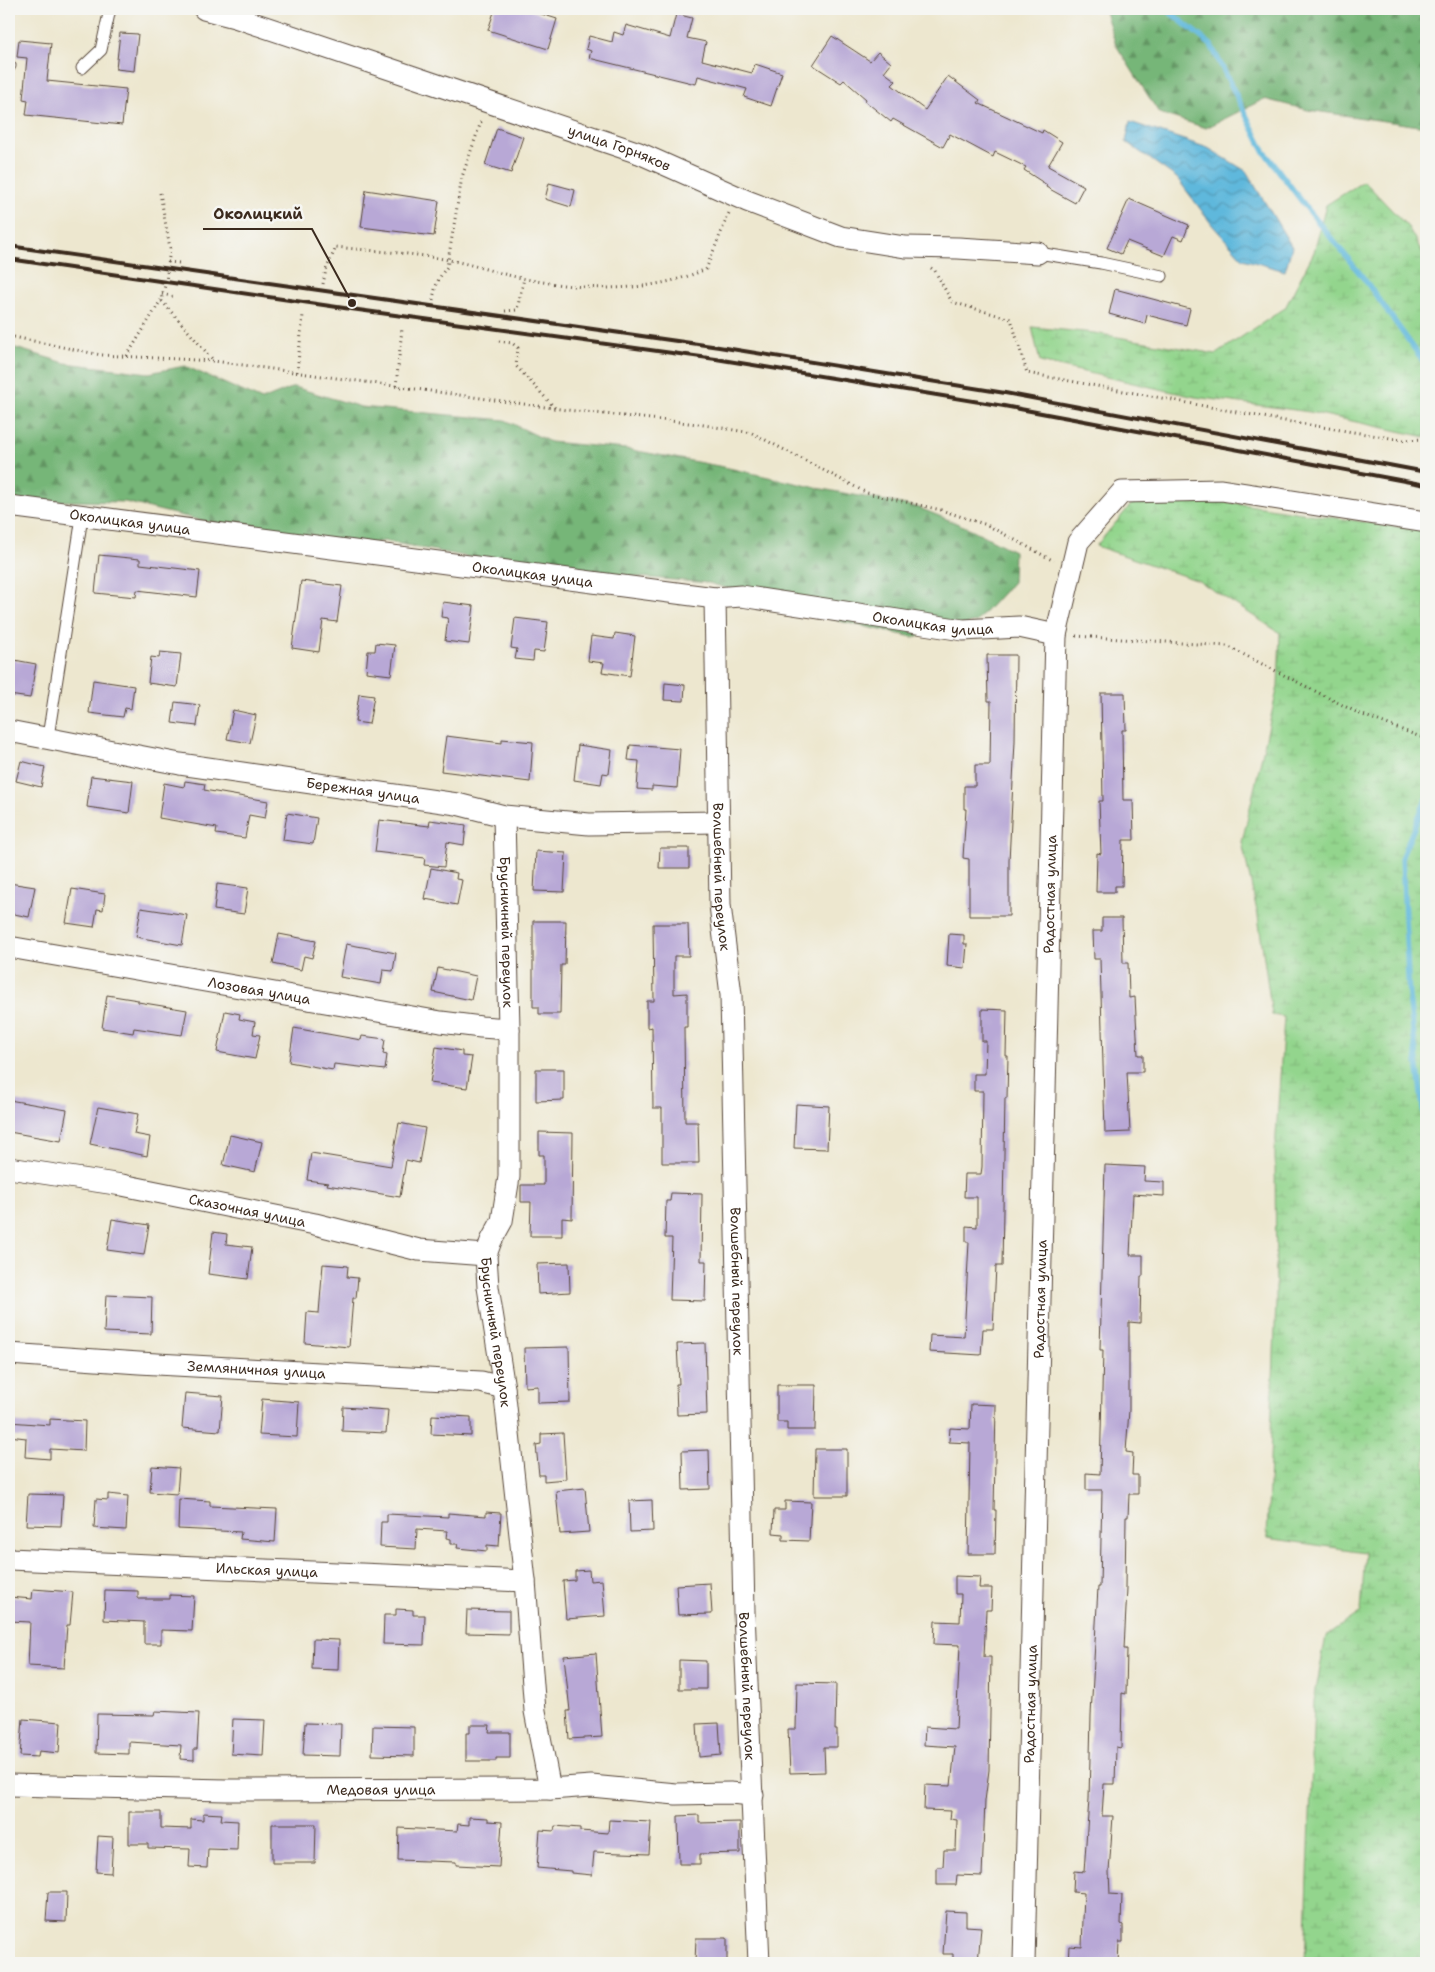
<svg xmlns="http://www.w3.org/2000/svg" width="1435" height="1972" viewBox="0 0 1435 1972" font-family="'Shantell Sans',sans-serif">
<defs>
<pattern id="forest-firs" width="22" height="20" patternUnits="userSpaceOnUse" patternTransform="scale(1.25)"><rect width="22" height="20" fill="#76b678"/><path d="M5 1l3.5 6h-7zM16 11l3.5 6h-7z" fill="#629462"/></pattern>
<pattern id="wetland-marsh" width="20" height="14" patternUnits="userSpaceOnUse" patternTransform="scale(1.25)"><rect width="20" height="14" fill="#93d58d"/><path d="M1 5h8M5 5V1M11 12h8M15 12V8" fill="none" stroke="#80b779"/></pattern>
<pattern id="water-waves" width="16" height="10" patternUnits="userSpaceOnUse" patternTransform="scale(1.25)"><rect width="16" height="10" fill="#5fb8dc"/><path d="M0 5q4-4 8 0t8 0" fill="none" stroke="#5096b2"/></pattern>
</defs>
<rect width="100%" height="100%" fill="#f6f6f2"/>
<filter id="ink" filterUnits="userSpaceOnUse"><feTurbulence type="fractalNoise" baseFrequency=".02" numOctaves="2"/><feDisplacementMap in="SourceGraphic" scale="10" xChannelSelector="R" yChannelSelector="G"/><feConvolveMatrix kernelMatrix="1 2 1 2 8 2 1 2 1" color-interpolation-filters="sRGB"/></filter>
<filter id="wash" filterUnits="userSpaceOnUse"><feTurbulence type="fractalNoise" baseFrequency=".0096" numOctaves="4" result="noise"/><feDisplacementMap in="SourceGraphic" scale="20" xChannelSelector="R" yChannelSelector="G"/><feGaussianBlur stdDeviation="1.12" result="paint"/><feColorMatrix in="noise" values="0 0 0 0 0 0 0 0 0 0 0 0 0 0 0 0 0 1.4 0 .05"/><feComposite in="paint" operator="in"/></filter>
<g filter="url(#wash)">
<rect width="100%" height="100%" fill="#ede7cf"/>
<g fill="url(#forest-firs)" stroke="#58704b">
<polygon points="1104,9 1426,9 1426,127 1308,110 1264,99 1206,128 1159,113 1116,45"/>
<polygon points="9,346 65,363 149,373 185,366 262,400 294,387 361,407 505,420 550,442 626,449 724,467 817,488 917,507 971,529 1014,551 1013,582 976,622 913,637 839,621 709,583 522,567 384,541 331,552 125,502 9,500"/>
</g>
<g fill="url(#wetland-marsh)" stroke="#678056">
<polygon points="1364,181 1408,227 1426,259 1426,437 1310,412 1195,397 1040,362 1032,327 1094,333 1216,354 1285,308 1314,252 1326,205"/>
<polygon points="1179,495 1426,531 1426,1963 1305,1963 1314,1701 1326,1636 1361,1612 1365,1552 1267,1538 1276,1301 1275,1151 1284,1017 1272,1015 1258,916 1242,842 1278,686 1280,633 1199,581 1096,546 1135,500"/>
</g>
<polygon fill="url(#water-waves)" stroke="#4d717d" points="1130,122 1208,148 1246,171 1292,247 1285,271 1243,259 1213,226 1177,178 1126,142"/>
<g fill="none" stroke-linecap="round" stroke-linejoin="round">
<g stroke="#5fb8dc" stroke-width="5.5">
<polyline points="1166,9 1211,45 1264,151 1306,207 1362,276 1426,365"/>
<polyline points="1426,800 1402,856 1409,997 1426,1132"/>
</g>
</g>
<g id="blocks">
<g fill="#b8a8d6">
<polygon points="495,9 526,9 557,19 548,49 488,30"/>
<polygon points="676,14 692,18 687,38 706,42 702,60 752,73 755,64 782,73 771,106 744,97 747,89 698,76 696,84 589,58 591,51 586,49 589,36 612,42 614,32 623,35 626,25 670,38"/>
<polygon points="120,33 138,34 134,71 116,69"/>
<polygon points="832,36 870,61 878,52 891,63 884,72 896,81 892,85 925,110 948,76 980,100 978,103 1042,133 1043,130 1062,142 1048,166 1084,186 1075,203 1046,187 1047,185 1024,170 1026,167 995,152 993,157 950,134 943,147 893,119 891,122 865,101 866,99 844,80 841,83 813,65"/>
<polygon points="19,40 51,43 47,81 126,89 122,125 26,115 28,100 23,99 27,58 17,57"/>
<polygon points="497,128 523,137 511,173 485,165"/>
<polygon points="549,183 575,190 571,207 545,199"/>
<polygon points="366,190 439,201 434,236 361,227"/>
<polygon points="1129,199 1189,225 1183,240 1173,236 1164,256 1127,241 1121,254 1107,248"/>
<polygon points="1115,289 1190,309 1186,325 1147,315 1145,324 1109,314"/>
<polygon points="99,555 140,559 140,564 200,571 197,597 137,590 136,597 95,593"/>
<polygon points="301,581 342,586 337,622 323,620 319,652 292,648"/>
<polygon points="443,602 474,606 469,644 445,641 448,618 441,617"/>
<polygon points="515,618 548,622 544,652 534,651 533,661 515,659 517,649 511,648"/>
<polygon points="615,633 635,636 630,676 602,672 604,663 588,661 591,636 614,639"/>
<polygon points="376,643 395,645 391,675 366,672 368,651 375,651"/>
<polygon points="160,652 181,654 177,687 148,683 151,657 159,658"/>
<polygon points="987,655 1016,655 1015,741 1009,861 1009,916 969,916 969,859 963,858 966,809 964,809 964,786 975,786 975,765 990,765 991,701 988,701"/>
<polygon points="9,659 36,664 30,698 9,695"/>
<polygon points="93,680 134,686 131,709 125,708 123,717 89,713"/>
<polygon points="665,683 685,685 684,701 664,700"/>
<polygon points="1101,693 1125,693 1126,730 1122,730 1123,800 1133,800 1134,840 1123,840 1122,886 1115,886 1115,892 1096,892 1097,853 1101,854 1099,801 1103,801"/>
<polygon points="359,694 374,696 369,724 355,722"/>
<polygon points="175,702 200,705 197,726 172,723"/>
<polygon points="233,710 256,715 250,743 227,739"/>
<polygon points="446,736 502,743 502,739 533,742 530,782 441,771"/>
<polygon points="578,745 612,750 609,774 603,773 601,784 574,780"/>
<polygon points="630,745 680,749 677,788 652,786 652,790 637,789 639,761 628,760"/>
<polygon points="21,761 45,767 41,787 16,781"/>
<polygon points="91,776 133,781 129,813 87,807"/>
<polygon points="185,781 205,784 204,790 268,801 265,818 249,815 245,838 216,834 217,828 159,818 164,783 184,787"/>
<polygon points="287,813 317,818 313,844 283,840"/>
<polygon points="379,820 429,826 430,820 466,825 464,845 447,842 444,867 424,865 425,858 375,852"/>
<polygon points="660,848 689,848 689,868 659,868"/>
<polygon points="536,851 566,853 564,892 534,891"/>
<polygon points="431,868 457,873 456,879 462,880 457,905 425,899"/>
<polygon points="9,883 35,887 29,917 9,913"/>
<polygon points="217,884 248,888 244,914 214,910"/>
<polygon points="72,889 105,894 103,910 97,909 94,927 66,923"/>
<polygon points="141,908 187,915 182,945 136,937"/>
<polygon points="1102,918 1122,918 1123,963 1128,963 1129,998 1135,997 1138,1055 1143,1055 1143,1072 1127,1072 1130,1132 1105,1133 1100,959 1094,959 1093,931 1102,931"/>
<polygon points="533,921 566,921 565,965 561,965 560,1014 539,1014 539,1007 533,1007"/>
<polygon points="653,924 688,924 689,956 674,956 674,994 687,993 687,1027 684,1027 685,1122 698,1122 699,1163 662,1163 662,1108 653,1108 652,1027 647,1028 647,1001 654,1001"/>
<polygon points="279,934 316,941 312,958 304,956 301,970 273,964"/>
<polygon points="949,934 964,935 964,944 967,944 965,968 947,966"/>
<polygon points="346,944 396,953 393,971 383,970 381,984 340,977"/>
<polygon points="438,968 476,976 471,1000 433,992"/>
<polygon points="107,995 138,1000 138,1002 187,1010 182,1035 134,1028 133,1033 102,1028"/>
<polygon points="982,1009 1007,1010 1006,1056 1008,1056 1007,1098 1005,1098 1002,1266 996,1266 993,1329 983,1329 981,1355 929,1352 930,1335 964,1337 969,1242 966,1242 966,1226 977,1227 977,1197 964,1197 965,1174 981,1174 982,1167 983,1091 974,1091 974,1074 985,1074 986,1041 982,1041"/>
<polygon points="225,1011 240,1014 239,1019 255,1022 253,1034 260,1035 255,1059 217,1052"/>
<polygon points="294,1028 361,1040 362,1036 385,1039 383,1054 387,1055 385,1070 334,1064 333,1070 289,1062"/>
<polygon points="436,1047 462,1051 462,1056 472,1057 467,1088 430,1083"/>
<polygon points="536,1069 564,1069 564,1100 536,1101"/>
<polygon points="9,1100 67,1110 61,1141 9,1132"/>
<polygon points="796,1104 829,1106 827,1149 794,1148"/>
<polygon points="98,1107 138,1114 134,1134 150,1137 147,1156 90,1144"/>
<polygon points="399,1123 425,1128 419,1163 406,1160 400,1197 327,1185 328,1183 307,1180 311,1153 391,1166"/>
<polygon points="539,1132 573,1133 572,1219 562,1218 562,1236 530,1236 531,1202 521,1202 521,1185 544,1185 544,1155 539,1155"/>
<polygon points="230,1135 262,1142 255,1172 223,1165"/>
<polygon points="1105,1165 1145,1167 1144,1181 1164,1182 1164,1196 1133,1194 1130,1255 1143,1255 1143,1276 1141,1276 1140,1323 1129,1322 1129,1410 1126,1452 1133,1453 1132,1475 1138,1475 1138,1494 1129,1494 1128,1517 1126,1517 1125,1588 1127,1588 1124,1649 1127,1649 1126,1694 1122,1693 1121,1748 1116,1747 1115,1784 1104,1784 1102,1816 1113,1816 1109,1872 1110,1894 1122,1895 1121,1924 1123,1925 1123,1942 1119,1942 1118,1963 1068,1963 1069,1946 1082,1947 1084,1893 1073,1892 1074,1871 1084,1872 1089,1799 1091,1715 1098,1587 1100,1587 1102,1490 1086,1490 1086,1473 1100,1474 1103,1350 1100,1350"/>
<polygon points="671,1193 702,1194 701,1261 706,1261 705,1301 670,1300 672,1238 665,1238 666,1201 670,1201"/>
<polygon points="112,1219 149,1225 144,1255 107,1250"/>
<polygon points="213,1232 227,1234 226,1244 252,1247 248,1279 208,1274"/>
<polygon points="569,1263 570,1292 538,1294 537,1264"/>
<polygon points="323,1264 348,1266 347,1277 358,1278 356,1298 353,1298 349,1347 305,1343 307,1312 319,1313"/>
<polygon points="106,1295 152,1297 151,1334 104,1332"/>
<polygon points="705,1343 707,1414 677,1415 676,1384 679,1384 677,1344"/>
<polygon points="569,1347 570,1402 538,1403 538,1386 525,1387 524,1348"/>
<polygon points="777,1385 816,1385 815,1430 787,1430 787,1422 777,1422"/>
<polygon points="185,1393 223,1396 220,1431 182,1428"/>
<polygon points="262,1399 299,1402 297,1437 259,1435"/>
<polygon points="971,1404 996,1405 994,1510 996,1510 995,1554 968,1554 970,1443 949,1442 950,1428 970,1429"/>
<polygon points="343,1407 388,1410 386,1433 342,1431"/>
<polygon points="432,1415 471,1417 471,1436 431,1434"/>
<polygon points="50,1419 85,1421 84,1451 50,1449 50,1459 25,1457 26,1438 9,1436 9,1422 50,1425"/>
<polygon points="563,1433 566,1479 544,1481 544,1475 539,1475 536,1445 541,1444 541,1434"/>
<polygon points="815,1449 847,1449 847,1496 814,1496"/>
<polygon points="709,1450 710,1489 683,1490 682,1451"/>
<polygon points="152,1466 179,1468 177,1494 150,1492"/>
<polygon points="585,1488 589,1532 560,1534 556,1491"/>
<polygon points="28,1494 63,1495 61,1526 26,1525"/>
<polygon points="108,1494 128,1496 126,1530 94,1528 96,1499 108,1500"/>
<polygon points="179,1499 210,1501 210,1506 277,1509 275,1542 240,1539 241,1532 178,1529"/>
<polygon points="652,1500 653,1531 630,1532 629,1501"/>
<polygon points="785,1501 811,1502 809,1541 783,1540 783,1534 773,1533 774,1510 785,1510"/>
<polygon points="486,1512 501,1513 499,1546 487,1545 487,1551 457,1548 458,1544 451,1544 451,1539 446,1538 447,1531 417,1529 416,1549 380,1547 381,1522 387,1522 387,1514 448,1517 448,1513 486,1516"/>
<polygon points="589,1570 590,1581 602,1580 605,1616 566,1619 563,1581 575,1580 575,1571"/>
<polygon points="955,1576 980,1577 979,1588 992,1588 991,1610 986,1610 984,1657 991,1657 989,1770 985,1801 982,1876 957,1875 956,1885 937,1885 937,1867 943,1867 944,1850 956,1850 957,1820 950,1819 951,1811 924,1810 925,1785 951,1786 955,1747 924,1745 925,1727 956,1729 960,1645 934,1644 935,1621 960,1622 961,1594 955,1594"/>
<polygon points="710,1583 712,1614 678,1615 676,1585"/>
<polygon points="33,1589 73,1592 70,1625 67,1625 64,1668 28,1666 30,1622 9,1621 9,1597 32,1599"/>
<polygon points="105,1590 138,1591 138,1599 170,1599 170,1595 194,1596 192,1631 161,1630 161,1644 144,1644 144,1622 104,1620"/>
<polygon points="396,1609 413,1610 413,1615 425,1615 424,1645 383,1644 384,1615 396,1615"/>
<polygon points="467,1610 509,1611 509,1634 466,1633"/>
<polygon points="313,1639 339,1640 338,1670 312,1669"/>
<polygon points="596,1653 602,1737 569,1739 567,1711 570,1711 564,1656"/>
<polygon points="679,1660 706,1661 706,1689 679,1689"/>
<polygon points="797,1683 836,1684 835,1730 837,1730 837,1747 824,1747 825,1772 790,1773 788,1729 796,1729"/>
<polygon points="155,1711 199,1713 197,1749 194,1749 194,1760 180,1759 181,1745 129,1742 129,1754 96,1753 97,1714 154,1715"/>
<polygon points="23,1719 61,1722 59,1753 39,1751 38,1757 20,1756"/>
<polygon points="233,1719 265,1720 263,1756 231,1754"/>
<polygon points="305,1723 341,1724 340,1756 303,1755"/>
<polygon points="719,1723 721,1755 699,1757 697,1724"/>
<polygon points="470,1725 490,1725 489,1732 510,1732 510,1758 496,1758 496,1761 466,1761 466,1733 470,1733"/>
<polygon points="373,1726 414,1727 414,1756 372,1755"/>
<polygon points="129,1812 161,1812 161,1828 191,1829 191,1819 203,1820 203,1813 222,1814 221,1820 238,1821 237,1850 208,1849 207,1868 189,1867 190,1849 148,1848 148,1844 129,1844"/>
<polygon points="699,1815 699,1823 740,1822 740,1853 700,1854 700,1864 679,1864 678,1816"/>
<polygon points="469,1817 488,1818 488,1821 502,1822 499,1867 456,1865 456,1862 398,1860 399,1828 457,1831 458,1824 469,1825"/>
<polygon points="609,1820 651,1822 649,1854 594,1852 592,1875 571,1873 571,1871 537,1868 540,1830 554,1831 555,1826 580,1828 580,1831 608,1833"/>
<polygon points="272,1824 316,1824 315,1863 272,1863"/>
<polygon points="98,1836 113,1837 111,1873 96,1872"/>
<polygon points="48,1892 67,1892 66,1922 46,1921"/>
<polygon points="946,1911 966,1912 966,1926 981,1927 978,1963 953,1963 953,1954 943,1954"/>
<polygon points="696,1938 727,1938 727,1963 695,1962"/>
</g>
</g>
</g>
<g filter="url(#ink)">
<use href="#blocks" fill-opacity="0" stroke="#564639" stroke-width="1"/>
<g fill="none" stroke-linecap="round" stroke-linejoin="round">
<g stroke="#564639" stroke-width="13">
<g id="service">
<polyline points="9,66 10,66"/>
<polyline points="82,68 101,50 110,9"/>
<polyline points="1038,253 1101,263 1162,276"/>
<polyline points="48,737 82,517"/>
</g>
</g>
<g stroke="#564639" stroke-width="23">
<g id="minor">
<path id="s1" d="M 204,9 L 235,17 L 396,71 L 639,153 L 747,201 L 841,237 L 905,247 L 958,248 L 1038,253"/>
<path id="s2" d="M 9,506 L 715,598 L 741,596 L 963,630 L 1019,627 L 1056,635"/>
<path id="s3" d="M 715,598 L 720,905 L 731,995 L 744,1612 L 759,1963"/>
<path id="s4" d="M 9,731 L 180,764 L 457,804 L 504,816 L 589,824 L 718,822"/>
<path id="s5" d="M 504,816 L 509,1029 L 509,1177 L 502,1221 L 491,1241 L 486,1255 L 488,1287 L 504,1388 L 525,1581 L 535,1711 L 550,1789"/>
<path id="s6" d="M 9,947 L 441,1022 L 481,1027 L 509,1029"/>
<path id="s7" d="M 9,1168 L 122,1185 L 315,1224 L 419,1250 L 486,1255"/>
<path id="s8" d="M 9,1354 L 139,1363 L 481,1382 L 504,1388"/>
<path id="s9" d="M 9,1559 L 525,1581"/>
<path id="s10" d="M 9,1785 L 226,1790 L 550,1789 L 591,1786 L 676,1794 L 730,1793 L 753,1795"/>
<path id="s11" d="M 1024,1963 L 1056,635 L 1078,542 L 1122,492 L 1221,490 L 1426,522"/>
</g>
</g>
<g stroke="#564639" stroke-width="3" stroke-dasharray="1 4" stroke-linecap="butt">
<polyline points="160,193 170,248 166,282 161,300 214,361"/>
<polyline points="168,262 180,263"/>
<polyline points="931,268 935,271 952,302 1011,319 1027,373 1285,421 1403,440 1426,439"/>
<path d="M 323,284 L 326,270 L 336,247 C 373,251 412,253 449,260 C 470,264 491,271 512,276 C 575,290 646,296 706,269 L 729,213"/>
<polyline points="162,294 175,297"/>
<path d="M 433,300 C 435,286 438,278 447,267 L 462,177 L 482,119"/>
<polyline points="505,311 517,310 524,278"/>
<polyline points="9,336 101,355 214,361 567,410 698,424 752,433 867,493 941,510 987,525 1054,561"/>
<polyline points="499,341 512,343 518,348 516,366 555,408"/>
<polyline points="127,356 161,300"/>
<polyline points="297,372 303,315"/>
<polyline points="396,386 402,329"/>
<polyline points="1076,636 1227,646 1360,714 1426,739"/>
</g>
<use href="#service" stroke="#fff" stroke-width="11"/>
<use href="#minor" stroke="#fff" stroke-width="21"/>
<g stroke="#3b2a1e" stroke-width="4">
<polyline points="9,246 719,347 1005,393 1426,472"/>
<polyline points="9,259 351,309 716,359 1004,406 1426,485"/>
</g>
</g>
</g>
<g text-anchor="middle" stroke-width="5" stroke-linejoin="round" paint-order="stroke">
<g font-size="14" fill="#3b2a1e" stroke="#f6f6f2">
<text dy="5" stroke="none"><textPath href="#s1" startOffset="438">улица Горняков</textPath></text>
<text dy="5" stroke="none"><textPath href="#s2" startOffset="122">Околицкая улица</textPath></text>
<text dy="5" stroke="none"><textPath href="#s2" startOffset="528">Околицкая улица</textPath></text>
<text dy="5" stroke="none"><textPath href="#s2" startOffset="932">Околицкая улица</textPath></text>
<text dy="5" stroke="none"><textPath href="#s4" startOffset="359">Бережная улица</textPath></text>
<text dy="5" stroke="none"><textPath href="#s3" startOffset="279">Волшебный переулок</textPath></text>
<text dy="5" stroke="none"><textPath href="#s11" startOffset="1069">Радостная улица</textPath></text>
<text dy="5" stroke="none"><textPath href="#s5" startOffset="116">Брусничный переулок</textPath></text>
<text dy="5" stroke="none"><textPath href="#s6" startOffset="254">Лозовая улица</textPath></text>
<text dy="5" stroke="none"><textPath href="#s7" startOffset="242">Сказочная улица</textPath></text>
<text dy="5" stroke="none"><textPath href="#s3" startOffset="684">Волшебный переулок</textPath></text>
<text dy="5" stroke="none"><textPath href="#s11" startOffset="664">Радостная улица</textPath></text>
<text dy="5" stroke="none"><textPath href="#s5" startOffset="521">Брусничный переулок</textPath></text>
<text dy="5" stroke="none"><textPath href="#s8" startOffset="248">Земляничная улица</textPath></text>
<text dy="5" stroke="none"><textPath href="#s9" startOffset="258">Ильская улица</textPath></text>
<text dy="5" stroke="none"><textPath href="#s3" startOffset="1089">Волшебный переулок</textPath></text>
<text dy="5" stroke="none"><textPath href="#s11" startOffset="259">Радостная улица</textPath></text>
<text dy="5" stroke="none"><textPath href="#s10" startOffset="372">Медовая улица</textPath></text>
</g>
</g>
<path fill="none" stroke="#3b2a1e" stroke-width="2" d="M352 303L312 229H203"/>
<circle fill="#3b2a1e" stroke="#f6f6f2" stroke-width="2" cx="352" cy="303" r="5"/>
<g font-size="15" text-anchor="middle" font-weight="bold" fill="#3b2a1e" stroke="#f6f6f2" stroke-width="5" stroke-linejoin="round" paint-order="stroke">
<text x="258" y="219">Околицкий</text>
</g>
<rect width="1435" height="1972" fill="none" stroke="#f6f6f2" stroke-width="30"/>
</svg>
